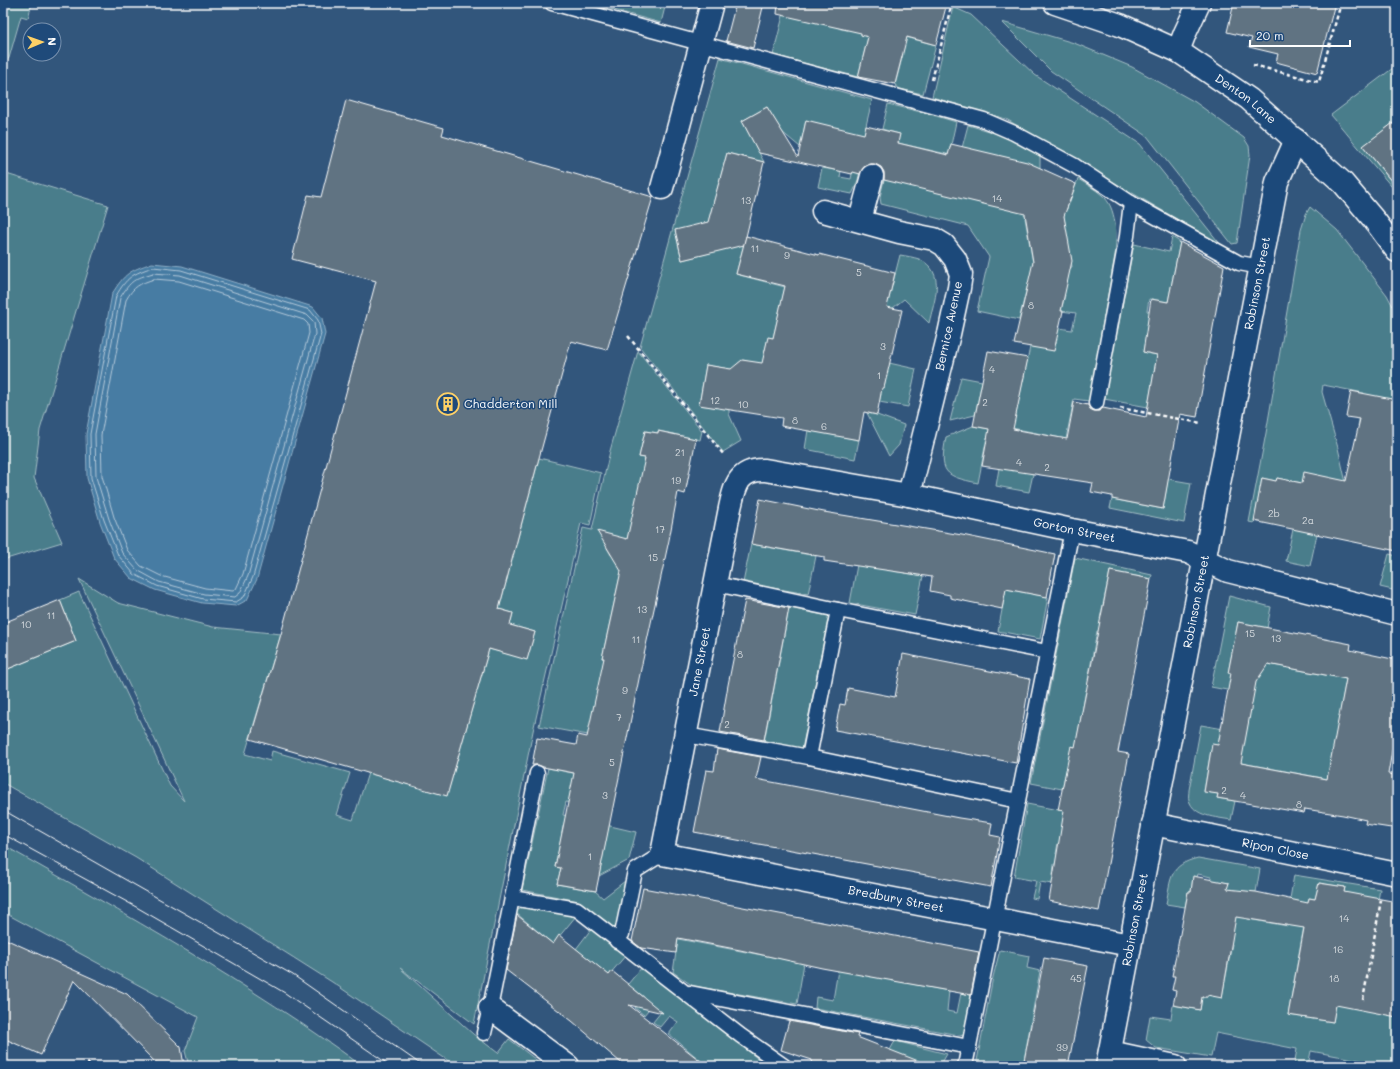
<svg xmlns="http://www.w3.org/2000/svg" width="1400" height="1069" viewBox="0 0 1400 1069" font-family="Mali,sans-serif">
<rect width="100%" height="100%" fill="#32567c"/>
<filter id="ink" filterUnits="userSpaceOnUse"><feTurbulence type="fractalNoise" baseFrequency=".025" numOctaves="2"/><feDisplacementMap in="SourceGraphic" scale="8" xChannelSelector="R" yChannelSelector="G"/><feConvolveMatrix kernelMatrix="1 2 1 2 8 2 1 2 1" color-interpolation-filters="sRGB"/></filter>
<g filter="url(#ink)">
<g fill="#487d8b" stroke="#a4bec5" fill-rule="evenodd">
<polygon points="3,3 32,3 28,18 21,16 9,58 3,66"/>
<polygon points="589,3 666,3 661,23"/>
<polygon points="786,4 841,29 847,30 863,25 861,35 868,37 858,77 773,55"/>
<polygon points="953,7 971,15 1035,75 1140,144 1221,245 1006,119 932,97"/>
<polygon points="1002,22 1074,43 1132,67 1195,102 1244,138 1249,146 1250,155 1237,243 1232,244 1228,239 1147,136 1051,71"/>
<polygon points="890,33 936,45 923,94 900,89 895,85 903,54 886,49"/>
<path d="M 720,58 L 872,100 C 870,110 867,120 865,131 C 863,150 862,177 852,194 L 818,187 L 822,168 L 841,171 L 840,177 L 851,179 L 855,160 L 806,120 L 800,147 L 782,132 L 767,107 L 742,121 L 764,162 L 727,153 L 709,219 L 744,227 L 675,230 L 682,260 L 744,244 L 736,274 L 785,287 L 773,338 L 768,338 L 762,365 L 743,360 L 737,364 L 736,370 L 706,365 L 699,405 L 729,409 L 729,414 L 741,441 L 723,452 L 640,347 Z"/>
<polygon points="1397,65 1397,120 1363,146 1393,184 1397,181 1397,193 1331,115"/>
<path d="M 888,104 L 933,115 L 956,122 L 951,145 L 962,148 L 968,125 L 1002,135 L 1040,155 L 1040,168 L 1047,201 L 1067,209 L 1078,179 C 1086,184 1095,189 1102,195 C 1117,207 1117,237 1115,255 L 1089,401 L 1074,399 L 1066,439 L 1012,428 L 1033,474 L 1029,492 L 996,486 L 1004,439 L 987,437 L 978,483 C 944,476 939,473 946,437 L 973,426 L 1000,431 L 1016,414 L 1030,347 L 1059,328 L 1072,330 L 1076,313 L 1061,311 L 1065,295 L 1027,287 L 1019,320 L 977,311 L 989,257 L 968,226 L 881,204 L 880,197 L 889,159 L 951,155 L 898,143 L 899,134 L 882,129 ZM 1063,211 L 1072,267 L 1035,274 L 1025,218 Z"/>
<polygon points="3,173 108,205 40,430 34,478 62,542 3,560"/>
<polygon points="1310,207 1337,230 1387,295 1397,314 1397,401 1370,429 1358,426 1364,393 1323,385 1322,392 1338,448 1359,539 1302,483 1277,478 1276,481 1262,478 1254,523 1249,522 1266,433 1301,230 1306,214"/>
<polygon points="1172,237 1180,242 1168,302 1149,299 1147,311 1165,315 1145,341 1143,352 1157,355 1148,407 1104,399 1134,244 1169,252"/>
<path d="M 900,255 C 906,256 913,257 919,259 C 947,272 934,301 929,323 L 904,299 L 893,308 L 792,368 L 873,299 L 888,302 Z"/>
<polygon points="638,351 702,431 700,440 659,431 658,433 645,431 639,457 651,459 627,539 609,540 607,548 611,555 624,558 602,658 639,665 588,735 539,726 583,528 592,530 610,451"/>
<polygon points="889,363 916,369 908,407 879,402 881,394 879,393 880,387 884,388"/>
<polygon points="961,377 982,381 975,415 950,421"/>
<polygon points="867,413 877,415 904,425 899,445 889,456"/>
<polygon points="808,430 859,440 855,459 805,449"/>
<polygon points="539,458 601,473 590,525 581,523 533,731 474,1024 400,968 473,1034 498,1053 509,1039 544,1066 456,1066 332,982 136,858 3,783 3,657 8,669 76,641 60,600 79,592 170,786 184,801 79,579 118,603 213,627 281,634 245,754 270,761 272,751 350,773 337,815 353,820 368,773 447,795 489,649 527,659 535,632 510,625 513,613 499,609"/>
<polygon points="1168,479 1191,483 1184,523 1110,508 1112,499 1163,509"/>
<polygon points="1294,525 1317,534 1310,566 1286,561"/>
<polygon points="751,544 816,556 808,594 743,583"/>
<polygon points="1389,554 1397,556 1397,591 1380,587"/>
<polygon points="1075,558 1152,575 1151,579 1110,571 1100,619 1142,628 1139,639 1097,631 1088,680 1130,689 1128,698 1086,690 1077,739 1087,749 1071,746 1081,778 1065,775 1062,789 1031,783"/>
<polygon points="857,565 923,576 915,615 850,603"/>
<polygon points="1006,589 1048,597 1040,639 998,631"/>
<path d="M 1229,596 L 1271,607 L 1267,628 L 1238,622 L 1228,673 L 1248,676 L 1252,661 L 1346,679 L 1328,779 L 1236,762 L 1212,744 L 1204,791 L 1218,794 L 1217,798 L 1235,801 L 1231,820 C 1216,817 1194,817 1189,800 C 1188,797 1189,793 1189,790 L 1201,725 L 1246,733 L 1253,695 L 1211,687 Z"/>
<polygon points="789,608 829,616 802,749 764,742"/>
<polygon points="548,768 578,774 572,803 566,802 563,815 636,832 629,860 599,876 608,829 565,819 555,867 561,868 557,884 595,891 603,898 625,881 616,929 579,901 522,890"/>
<polygon points="1027,804 1074,813 1068,845 1058,843 1056,854 1065,856 1064,865 1054,864 1053,875 1060,877 1059,885 1040,882 1037,899 1032,898 1036,881 1014,877"/>
<path d="M 3,845 C 125,914 249,983 362,1066 L 189,1066 L 185,1051 L 198,1017 L 3,912 Z"/>
<path d="M 1198,858 L 1260,869 L 1256,892 L 1253,892 L 1248,919 L 1288,926 L 1293,900 L 1290,899 L 1294,875 L 1380,889 L 1371,940 L 1344,892 L 1345,887 L 1319,883 L 1315,899 L 1309,898 L 1288,1015 L 1333,1022 L 1338,994 L 1397,1017 L 1397,1043 L 1396,1048 L 1397,1048 L 1397,1066 L 1380,1066 L 1380,1064 L 1311,1051 L 1308,1066 L 1294,1066 L 1297,1049 L 1216,1033 L 1211,1057 L 1156,1048 L 1146,1040 L 1150,1016 L 1171,1019 L 1173,1005 L 1200,1010 L 1202,997 L 1207,997 L 1207,995 L 1222,997 L 1232,944 L 1217,941 L 1228,883 L 1211,880 L 1211,877 L 1198,874 L 1197,877 L 1193,877 L 1191,892 L 1188,892 L 1185,907 L 1166,904 C 1171,878 1169,865 1198,858 Z"/>
<polygon points="521,906 576,916 553,944 516,913"/>
<polygon points="592,928 626,955 609,975 576,949"/>
<polygon points="678,939 804,963 797,1004 693,986 673,972"/>
<polygon points="1000,950 1029,956 1027,968 1040,971 1023,1066 976,1066 993,977"/>
<polygon points="642,967 742,1045 766,1066 707,1066 669,1034 678,1022 669,1016 660,1027 653,1022 661,1012 652,1005 644,1015 635,1008 644,997 634,989 619,995"/>
<polygon points="838,970 949,991 947,1011 957,1013 961,993 971,995 964,1036 815,1008 816,997 833,1000"/>
<polygon points="895,1041 947,1054 940,1066 884,1066 890,1050"/>
</g>
<path fill="#467ba3" stroke="#90b0c8" d="M 152,263 L 182,266 L 313,307 L 322,318 L 325,334 L 257,579 L 247,600 L 236,606 L 202,603 L 155,590 L 131,578 L 114,558 L 100,522 L 87,478 L 86,434 L 112,294 C 125,273 129,271 152,263 Z"/>
<g fill="none" stroke-linecap="round" stroke-linejoin="round">
<g stroke="#b5cada" stroke-width="1">
<path d="M 153,267 L 181,270 L 310,310 L 318,320 L 321,334 L 253,577 L 244,597 L 236,602 L 203,599 L 157,586 L 134,574 L 118,555 L 104,520 L 91,478 L 90,434 L 116,296 C 127,277 132,274 153,267 Z"/>
<path d="M 153,273 L 180,275 L 307,315 L 314,322 L 315,334 L 248,576 L 240,593 L 235,597 L 204,594 L 159,582 L 137,570 L 122,553 L 109,519 L 96,477 L 95,434 L 120,298 C 131,280 134,279 153,273 Z"/>
<path d="M 154,279 L 179,281 L 304,320 L 308,324 L 309,333 L 243,574 L 236,589 L 233,591 L 205,588 L 161,576 L 141,566 L 127,550 L 114,517 L 102,476 L 101,435 L 126,300 C 134,286 139,284 154,279 Z"/>
</g>
</g>
<g fill="#607382" stroke="#fff" fill-rule="evenodd">
<polygon points="736,3 764,3 753,48 726,41"/>
<polygon points="778,3 947,3 936,45 907,37 895,84 858,77 868,37 861,35 861,33 777,14"/>
<polygon points="1234,3 1335,3 1317,73 1276,62 1278,54 1249,47 1252,38 1227,32"/>
<polygon points="346,100 444,128 442,135 653,197 607,350 571,341 539,458 499,609 513,613 510,625 535,632 527,660 489,649 447,796 250,739 281,634 376,281 292,259 308,195 321,197"/>
<polygon points="767,107 798,157 806,120 864,134 866,126 900,134 898,143 948,155 951,144 1027,162 1076,184 1064,216 1072,261 1061,311 1063,311 1054,351 1014,344 1033,262 1025,214 884,180 884,172 881,167 875,164 869,164 864,167 860,174 853,172 852,174 759,153 742,121"/>
<polygon points="1397,120 1397,188 1363,146"/>
<polygon points="727,153 764,162 744,245 682,260 675,230 708,222"/>
<polygon points="746,236 819,255 819,254 895,273 887,307 902,310 884,388 882,388 877,415 864,412 859,440 781,426 782,418 699,405 706,365 731,369 742,360 762,363 768,337 773,338 785,286 736,274"/>
<polygon points="1180,242 1224,266 1197,417 1180,414 1163,509 1112,499 1112,496 1091,492 1093,483 982,466 989,429 973,426 988,351 1028,358 1013,429 1067,439 1074,402 1088,405 1090,409 1094,411 1099,411 1103,408 1146,417 1157,355 1143,352 1151,299 1168,302"/>
<polygon points="1351,391 1397,400 1397,551 1254,521 1262,478 1276,481 1277,478 1302,483 1304,472 1346,481 1360,419 1346,417"/>
<polygon points="645,431 658,433 658,431 696,439 685,494 678,492 669,540 642,664 596,891 557,884 561,868 555,867 574,773 543,767 538,765 532,765 537,738 576,745 578,735 587,737 604,658 602,658 621,571 597,531 627,539 645,458 639,457"/>
<polygon points="760,499 824,512 962,535 1055,554 1047,597 1006,589 1002,609 950,598 950,595 930,591 932,577 824,561 824,557 751,544"/>
<polygon points="1110,571 1151,579 1118,752 1129,754 1099,911 1049,901 1064,811 1058,810 1065,775 1071,746 1075,747"/>
<polygon points="60,600 76,641 3,671 3,623"/>
<polygon points="745,600 789,608 764,740 720,732 728,685"/>
<path d="M 1238,622 L 1351,644 L 1350,650 L 1397,660 L 1397,723 L 1388,774 L 1397,775 L 1397,826 L 1392,825 L 1391,828 L 1365,824 L 1366,820 L 1343,815 L 1305,809 L 1304,813 L 1217,798 L 1218,794 L 1204,792 L 1212,744 L 1218,745 L 1231,673 L 1228,673 ZM 1268,664 L 1346,679 L 1327,779 L 1241,763 L 1256,682 Z"/>
<polygon points="903,654 1030,679 1016,763 835,730 840,704 845,705 848,688 895,697"/>
<polygon points="717,749 761,757 756,779 959,818 992,823 990,835 1000,837 991,887 694,832 706,770 714,771"/>
<polygon points="1193,876 1229,883 1227,889 1256,892 1308,903 1309,898 1315,899 1319,883 1345,887 1344,892 1397,902 1397,1017 1336,1005 1333,1022 1288,1015 1304,928 1236,917 1222,998 1207,995 1207,997 1202,997 1200,1010 1173,1005 1176,991 1172,990 1175,976 1172,976 1188,892 1191,892"/>
<polygon points="643,888 979,952 971,995 822,968 740,950 678,938 676,953 641,948 632,941"/>
<polygon points="517,915 553,944 559,935 609,975 612,971 663,1013 629,1005 707,1066 626,1066 620,1062 572,1021 506,970"/>
<polygon points="3,938 127,994 181,1047 184,1066 159,1066 74,980 41,1055 3,1038"/>
<polygon points="1044,958 1088,966 1068,1066 1023,1066"/>
<polygon points="789,1021 858,1034 857,1037 926,1064 925,1066 810,1066 812,1060 781,1050"/>
</g>
<g fill="none" stroke-linecap="round" stroke-linejoin="round">
<g stroke="#fff" stroke-width="17">
<g id="lane">
<polyline points="552,3 984,120 1014,133 1075,166 1131,203 1239,263 1261,267"/>
<polyline points="1096,403 1127,236 1131,203"/>
<polyline points="716,584 838,610 1047,652"/>
<polyline points="686,735 809,757 1018,801"/>
<polyline points="809,757 838,610"/>
<polyline points="512,898 577,909 741,1036 784,1066"/>
<polyline points="617,941 622,934 635,871 662,854"/>
<polyline points="690,993 969,1047"/>
<polyline points="484,1033 490,1008 537,773"/>
<polyline points="965,1066 1072,530"/>
</g>
</g>
<g stroke="#fff" stroke-width="25">
<g id="street">
<polyline points="1178,51 1185,33 1199,3"/>
<polyline points="662,188 712,3"/>
<polyline points="823,211 899,232 934,239 944,245 955,259 961,274 959,288 949,334 909,495"/>
<polyline points="860,220 872,176"/>
<path id="s1" d="M 1153,824 L 1397,874"/>
<path id="s2" d="M 1130,945 L 662,854 L 730,508 C 735,486 738,469 765,470 L 909,495 L 1072,530 L 1188,552 L 1228,571 L 1397,614"/>
<polyline points="490,1008 568,1066"/>
<polyline points="1110,1052 1175,1066"/>
<path id="s3" d="M 1107,1066 L 1277,182 L 1296,140"/>
</g>
</g>
<g stroke="#fff" stroke-width="25">
<g id="secondary">
<path id="s4" d="M 1055,3 L 1120,25 L 1178,51 L 1249,99 L 1343,183 L 1375,221 L 1397,251"/>
</g>
</g>
<g stroke="#fff" stroke-width="2.5" stroke-dasharray="4 3" stroke-linecap="butt">
<polyline points="1253,65 1319,82 1341,3"/>
<polyline points="932,80 952,3"/>
<polyline points="628,336 724,455"/>
<polyline points="1120,408 1201,423"/>
<polyline points="1363,1000 1381,900"/>
<polyline points="88,1062 89,1066"/>
</g>
<use href="#lane" stroke="#1f4a7a" stroke-width="14"/>
<use href="#street" stroke="#1f4a7a" stroke-width="22"/>
<use href="#secondary" stroke="#1f4a7a" stroke-width="22"/>
<g stroke="#fff" stroke-width="1">
<polyline points="3,810 293,975 423,1066"/>
<polyline points="3,834 138,908 285,993 391,1066"/>
</g>
</g>
</g>
<defs>
<g id="building-ring" transform="scale(1.15)"><circle r="9.5" fill="#1f4a7a" stroke="#ffd166" stroke-width="1.5"/><path d="M-4-6H4V6H1V3H-1V6H-4ZM-2.5-4.3h1.7v1.8h-1.7ZM.8-4.3h1.7v1.8H.8ZM-2.5-1h1.7V.8h-1.7ZM.8-1h1.7V.8H.8Z" fill="#ffd166"/></g>
</defs>
<g fill-rule="evenodd">
<use href="#building-ring" x="448" y="404"/>
</g>
<g text-anchor="middle" stroke-width="3" stroke-linejoin="round" paint-order="stroke">
<g font-size="10" fill="#d7dce0">
<text x="997" y="202">14</text>
<text x="746" y="204">13</text>
<text x="755" y="252">11</text>
<text x="787" y="259">9</text>
<text x="859" y="276">5</text>
<text x="1031" y="309">8</text>
<text x="883" y="350">3</text>
<text x="992" y="373">4</text>
<text x="879" y="379">1</text>
<text x="715" y="404">12</text>
<text x="985" y="406">2</text>
<text x="743" y="408">10</text>
<text x="795" y="424">8</text>
<text x="824" y="430">6</text>
<text x="680" y="456">21</text>
<text x="1019" y="466">4</text>
<text x="1047" y="471">2</text>
<text x="676" y="484">19</text>
<text x="1274" y="517">2b</text>
<text x="1308" y="524">2a</text>
<text x="660" y="533">17</text>
<text x="653" y="561">15</text>
<text x="642" y="613">13</text>
<text x="51" y="619">11</text>
<text x="26" y="628">10</text>
<text x="1250" y="637">15</text>
<text x="1276" y="642">13</text>
<text x="636" y="643">11</text>
<text x="740" y="658">8</text>
<text x="625" y="694">9</text>
<text x="619" y="721">7</text>
<text x="727" y="728">2</text>
<text x="612" y="766">5</text>
<text x="1224" y="794">2</text>
<text x="605" y="799">3</text>
<text x="1243" y="799">4</text>
<text x="1299" y="808">8</text>
<text x="590" y="860">1</text>
<text x="1344" y="922">14</text>
<text x="1338" y="953">16</text>
<text x="1076" y="982">45</text>
<text x="1334" y="982">18</text>
<text x="1062" y="1051">39</text>
</g>
<g font-size="12" fill="#fff" stroke="#1f4a7a">
<text dy="4" stroke="none"><textPath href="#s4" startOffset="215">Denton Lane</textPath></text>
<text dy="4" stroke="none"><textPath href="#s3" startOffset="797">Robinson Street</textPath></text>
<text transform="translate(949 326) rotate(-78)" y="4">Bernice Avenue</text>
<text dy="4" stroke="none"><textPath href="#s2" startOffset="1203">Gorton Street</textPath></text>
<text dy="4" stroke="none"><textPath href="#s3" startOffset="473">Robinson Street</textPath></text>
<text dy="4" stroke="none"><textPath href="#s2" startOffset="673">Jane Street</textPath></text>
<text dy="4" stroke="none"><textPath href="#s1" startOffset="125">Ripon Close</textPath></text>
<text transform="translate(896 899) rotate(11)" y="4">Bredbury Street</text>
<text dy="4" stroke="none"><textPath href="#s3" startOffset="149">Robinson Street</textPath></text>
</g>
<g font-size="12" fill="#fff" stroke="#1f4a7a" text-anchor="start">
<text x="464" y="408">Chadderton Mill</text>
</g>
</g>
<rect width="1400" height="1069" fill="none" stroke="#1f4a7a" stroke-width="16"/>
<rect x="8" y="8" width="1384" height="1053" fill="none" stroke="#fff" stroke-width="1.5" filter="url(#ink)"/>
<g transform="translate(42 42) rotate(88)"><circle r="19" fill="#1f4a7a" stroke="#7992af"/>
<path d="M0-3L7 15L0 10L-7 15Z" fill="#ffd166"/>
<text y="-6" font-size="11" font-weight="bold" text-anchor="middle" fill="#ffffff">N</text>
</g>
<path d="M1250 40v6h100v-6" fill="none" stroke="#ffffff" stroke-width="2"/>
<text x="1256" y="40" font-size="12" fill="#ffffff" stroke="#1f4a7a" stroke-width="3" paint-order="stroke">20 m</text>
</svg>
